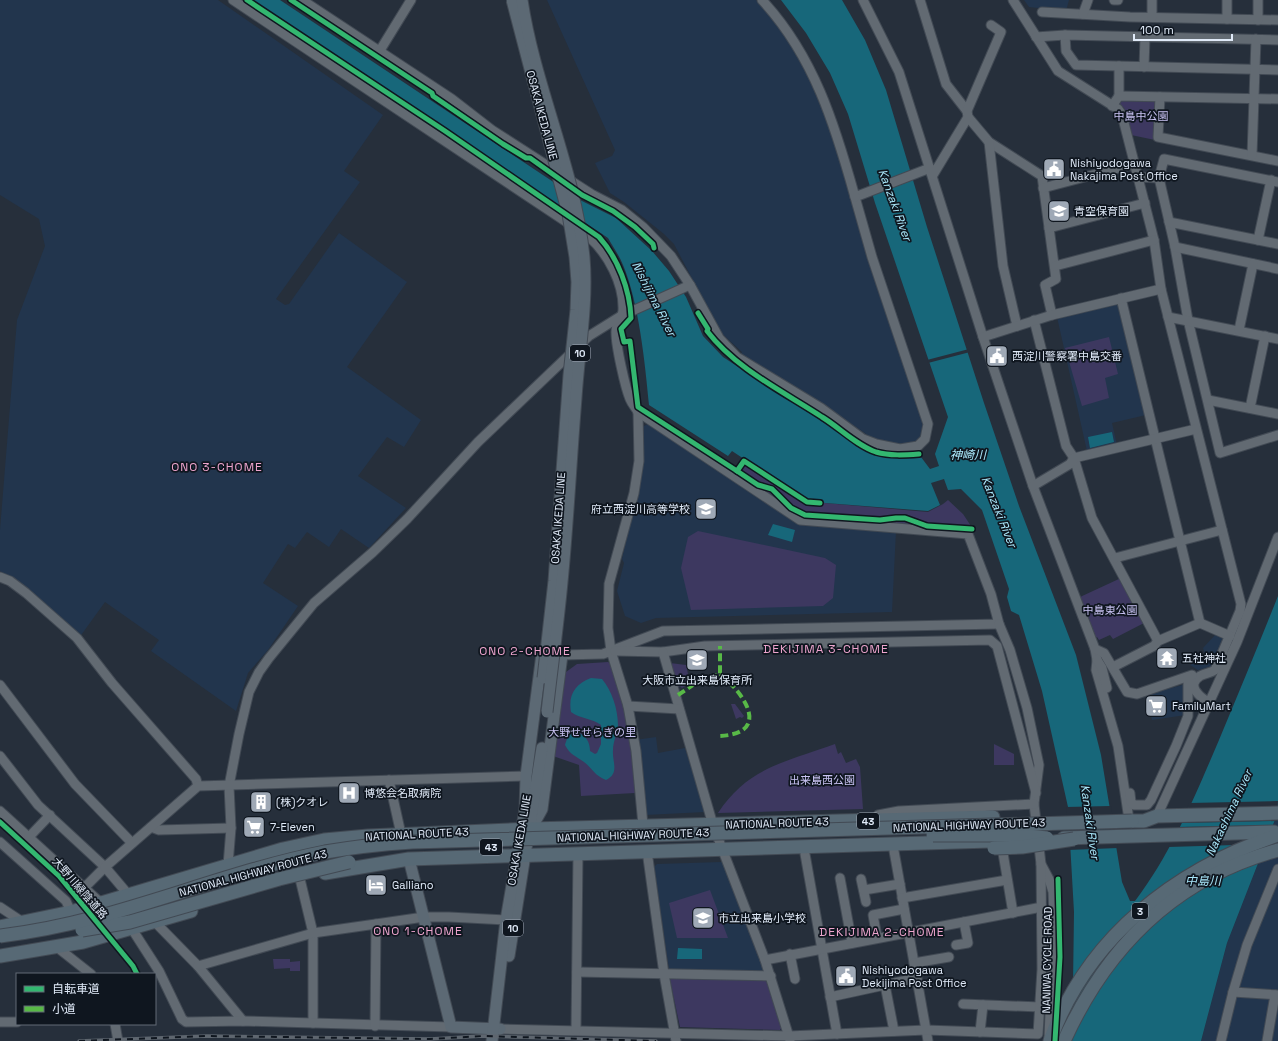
<svg xmlns="http://www.w3.org/2000/svg" width="1278" height="1041" viewBox="0 0 1278 1041" font-family="'Space Grotesk','Noto Sans JP',sans-serif">
<rect width="100%" height="100%" fill="#262f3b"/>
<g fill="#22354d">
<polygon points="0,0 218,0 383,115 344,171 360,182 276,299 285,305 289,304 339,233 407,282 347,367 421,420 404,447 387,437 358,476 406,508 369,548 341,529 329,547 307,532 295,548 288,544 263,583 298,606 268,650 248,673 236,711 151,651 159,640 105,602 79,638 46,607 0,571 0,530 17,320 45,246 39,219 0,195"/>
<polygon points="547,0 756,0 777,24 797,55 814,87 830,125 918,407 923,425 920,437 917,441 912,444 889,444 869,436 828,408 741,354 742,352 720,332 674,244 664,234 624,202 610,193 595,163 612,156 615,150"/>
<polygon points="1024,0 1069,0 1066,11 1029,7"/>
<polygon points="1116,303 1120,304 1146,415 1112,423 1117,445 1087,451 1057,317"/>
<polygon points="648,424 798,523 896,531 892,612 656,618 641,623 625,616 617,591 624,563 622,559 642,471 642,427"/>
<polygon points="1216,634 1225,638 1214,666 1198,670 1190,665 1206,658 1203,648"/>
<polygon points="1186,684 1186,715 1152,720 1146,695"/>
<polygon points="656,737 658,753 685,748 705,812 645,815 635,740"/>
<polygon points="1278,812 1278,1041 1201,1041 1227,943"/>
<polygon points="722,862 726,864 764,969 762,973 671,971 669,969 654,867 657,864"/>
</g>
<g fill="#3d3860">
<polygon points="1122,100 1155,101 1156,102 1155,140 1131,135 1124,108 1120,105 1119,101"/>
<polygon points="1109,337 1118,374 1105,378 1109,398 1082,406 1065,348"/>
<polygon points="744,460 803,499 813,502 928,512 943,504 948,500 963,514 971,526 970,531 801,516 735,473"/>
<polygon points="698,531 825,558 836,565 833,598 823,606 691,610 681,568 688,537"/>
<polygon points="1121,578 1144,623 1113,639 1110,635 1099,640 1097,637 1094,638 1080,597"/>
<polygon points="608,662 611,664 624,706 631,750 635,793 581,796 579,765 553,756 560,696 566,672 577,664"/>
<polygon points="670,663 686,665 690,683 682,688 680,686 677,688"/>
<polygon points="731,704 735,704 744,716 742,718 740,717 736,719"/>
<path d="M 835,744 L 838,754 L 841,752 L 846,763 L 856,759 L 860,767 L 863,809 L 718,813 C 748,767 786,762 835,744 Z"/>
<polygon points="994,744 1014,754 1014,765 994,765"/>
<polygon points="710,890 728,938 677,938 669,903"/>
<polygon points="273,959 290,959 290,962 300,961 300,971 290,971 290,968 274,969"/>
<polygon points="673,977 765,979 768,981 782,1027 780,1030 680,1027 670,980"/>
</g>
<g fill="#17677a">
<path d="M 251,0 L 280,0 L 582,201 L 616,218 L 652,251 L 669,271 L 686,297 L 703,336 L 723,357 L 866,450 L 889,457 L 921,457 L 930,469 L 939,466 L 935,454 L 948,417 L 875,203 L 848,114 L 830,73 L 806,33 L 781,0 L 842,0 L 865,40 L 886,90 L 927,227 L 984,403 L 1019,506 L 1076,655 L 1101,755 L 1122,882 L 1130,901 L 1135,901 C 1172,852 1195,796 1219,740 C 1239,692 1259,644 1278,596 L 1278,812 L 1227,943 L 1201,1041 L 1068,1041 L 1073,985 L 1074,912 L 1068,807 L 1042,691 L 1019,615 L 1011,611 L 1007,597 L 1009,589 L 982,510 L 961,489 L 948,490 L 944,479 L 931,483 L 940,505 L 928,511 L 813,502 L 803,498 L 732,451 L 728,456 L 649,405 C 645,363 639,303 623,265 C 619,255 613,247 608,238 Z"/>
<polygon points="1112,432 1114,442 1090,448 1088,437"/>
<polygon points="773,524 795,530 792,542 768,535"/>
<path d="M 591,678 L 602,679 C 612,691 618,709 618,726 C 617,734 613,742 613,750 C 612,762 620,773 606,780 C 595,776 592,768 584,762 C 576,756 570,755 565,745 C 567,738 569,733 576,732 C 586,735 590,742 590,751 L 595,754 L 597,753 L 601,744 L 601,725 C 592,718 580,719 571,712 C 568,695 575,684 591,678 Z"/>
<polygon points="678,948 702,949 702,959 677,959"/>
</g>
<g fill="#262f3b">
<polygon points="969,349 970,352 928,363 927,360"/>
<polygon points="1278,801 1277,821 1180,823 1189,803"/>
<polygon points="1111,806 1114,825 1067,826 1066,807"/>
<polygon points="1276,825 1269,844 1168,847 1178,827"/>
<polygon points="1115,829 1118,848 1068,850 1067,830"/>
</g>
<g fill="none" stroke-linecap="round" stroke-linejoin="round">
<g stroke="#424a54" stroke-width="11">
<g id="minor">
<path d="M 233,0 L 589,237 C 608,254 624,283 623,310 C 623,317 615,325 616,333 C 616,346 625,387 630,399 C 632,404 636,408 638,412 L 800,520 L 968,534 L 991,594 L 999,624 L 663,631 L 603,654 L 562,655"/>
<polyline points="302,0 452,99 492,130 593,195 622,210 643,227 671,256 690,285 719,338 737,357 821,408 863,439 876,444 900,449 918,446 925,439 928,424 872,257 855,197 930,168"/>
<path d="M 762,0 C 814,56 835,125 855,197"/>
<polyline points="863,0 899,72 983,337 1033,486 1095,649 1097,660 1096,670 1118,746 1128,813"/>
<polyline points="920,0 946,84 967,111"/>
<path d="M 1013,0 L 1058,71 L 1118,109 L 1122,115 L 1154,240 L 1161,289 L 1241,604 L 1240,611 L 1215,670 C 1211,673 1205,673 1200,676 C 1185,686 1201,698 1210,703"/>
<polyline points="1114,0 1118,0"/>
<polyline points="1042,12 1130,17 1278,20"/>
<polyline points="1083,14 1088,0"/>
<polyline points="1152,17 1152,0"/>
<polyline points="1227,19 1227,0"/>
<polyline points="1258,20 1258,0"/>
<polyline points="1065,35 1066,51 1076,65 1278,70"/>
<polyline points="1036,37 1065,35 1278,40"/>
<polyline points="379,52 411,0"/>
<polyline points="1144,67 1145,37"/>
<polyline points="1119,96 1119,66"/>
<polyline points="1160,97 1158,137 1278,161"/>
<polyline points="1112,106 1119,96 1278,99"/>
<polyline points="968,117 989,142 1042,176 1056,279 1045,285 1052,315"/>
<polyline points="989,142 1003,266 1017,326"/>
<polyline points="1252,155 1256,39"/>
<polyline points="933,175 968,117 967,111 1001,32 991,25"/>
<polyline points="1138,177 1159,178"/>
<polyline points="1278,182 1164,159 1159,178 1175,247 1188,320 1220,453 1278,435"/>
<polyline points="1043,188 1134,164"/>
<polyline points="1169,222 1278,244"/>
<polyline points="1049,228 1145,203"/>
<polyline points="1258,240 1271,180"/>
<polyline points="1175,247 1278,269"/>
<polyline points="1055,266 1154,240"/>
<polyline points="1121,298 1200,623"/>
<polyline points="1168,317 1278,339"/>
<polyline points="1034,320 1066,446 1074,458 1092,518 1158,641"/>
<polyline points="1239,330 1253,264"/>
<polyline points="983,337 1052,315 1161,289"/>
<polyline points="1208,400 1278,414"/>
<polyline points="1250,408 1265,336"/>
<polyline points="638,412 639,461 634,493 609,584 608,628 611,651 628,706 636,751 643,825"/>
<polyline points="1033,486 1070,464 1074,458 1196,429"/>
<polyline points="1115,558 1222,530"/>
<polyline points="0,577 10,581 26,593 77,638 112,683 196,779 198,786"/>
<polyline points="999,624 1010,650 1027,708 1039,765 1034,804 1041,864 1049,879 1053,892 1054,919 1049,1037"/>
<polyline points="1095,649 1104,653 1127,692 1137,694 1192,675"/>
<polyline points="615,651 663,652 705,646 990,640 997,646 1036,793"/>
<polyline points="663,652 713,825 765,960 790,1040"/>
<polyline points="1097,660 1102,668 1107,688"/>
<polyline points="1113,667 1154,646 1158,641 1200,623 1230,636"/>
<polyline points="0,685 75,784 132,843"/>
<polyline points="628,706 679,709"/>
<polyline points="0,756 38,805 105,867 85,887"/>
<polyline points="389,780 401,834"/>
<polyline points="1130,793 1131,802 1134,805 1147,805 1151,800 1176,746 1188,716 1188,677"/>
<polyline points="0,811 101,903"/>
<polyline points="878,815 899,811 1034,804"/>
<polyline points="1157,816 1237,642 1278,537"/>
<polyline points="151,827 159,830 231,828"/>
<polyline points="29,837 50,815"/>
<polyline points="0,842 66,901 71,912"/>
<polyline points="1002,847 1013,913"/>
<polyline points="647,851 664,974 676,1041"/>
<polyline points="894,851 928,1041"/>
<polyline points="805,854 837,1034"/>
<polyline points="228,865 231,828 229,786 239,734 249,692 259,672 269,658 314,603 373,552 407,519 478,442 589,336 621,316 690,285"/>
<polyline points="840,878 852,943"/>
<polyline points="300,879 313,933 313,1023"/>
<polyline points="861,879 866,902"/>
<polyline points="864,890 900,884"/>
<polyline points="902,898 1007,880"/>
<polyline points="132,899 105,867 198,786 526,776"/>
<polyline points="0,907 24,923"/>
<polyline points="151,918 198,966 243,1021"/>
<polyline points="132,929 159,971 182,1019 186,1022 243,1021 451,1027"/>
<polyline points="877,937 873,915 904,909"/>
<polyline points="956,945 968,943 964,922"/>
<polyline points="58,948 91,974"/>
<polyline points="790,954 795,979"/>
<polyline points="765,960 1042,907"/>
<polyline points="914,963 949,957"/>
<polyline points="198,966 313,933 376,924 424,917 449,917 506,920"/>
<polyline points="577,972 771,976"/>
<polyline points="885,985 894,1031"/>
<polyline points="1233,992 1278,995"/>
<polyline points="830,997 917,978"/>
<polyline points="963,1004 1040,1007"/>
<polyline points="0,1022 17,1022"/>
<polyline points="115,1024 118,1041"/>
<polyline points="375,1026 376,924"/>
<polyline points="500,1029 789,1036 926,1030 1038,1034 1042,969 1041,864"/>
<polyline points="576,1030 578,854"/>
<polyline points="980,1032 983,1005"/>
<polyline points="1221,1041 1233,992 1247,945 1278,869"/>
<polyline points="1267,1041 1275,995"/>
</g>
</g>
<g stroke="#424a54" stroke-width="13">
<g id="major">
<polyline points="525,811 526,776 542,654 562,655 542,809 531,829"/>
<polyline points="409,859 451,1027 500,1029"/>
<polyline points="509,956 542,748"/>
<polyline points="492,1041 506,920 526,804"/>
</g>
</g>
<g stroke="#424a54" stroke-width="15">
<g id="highway">
<polyline points="1132,821 1144,821 1157,816 1278,813"/>
<polyline points="1064,838 1274,832"/>
<polyline points="325,873 409,859 990,841"/>
<polyline points="0,927 71,912 283,849 324,840 368,836 531,829 993,817"/>
<polyline points="0,956 83,942 191,911"/>
<path d="M 1050,1041 C 1087,937 1176,869 1278,835"/>
<path d="M 1064,1041 C 1107,946 1176,878 1278,850"/>
</g>
</g>
<use href="#minor" stroke="#626a72" stroke-width="9"/>
<use href="#major" stroke="#5c6974" stroke-width="11"/>
<use href="#highway" stroke="#576975" stroke-width="13"/>
<g stroke="#5e666f" stroke-width="3.5">
<polyline id="rail" points="79,1041 207,1036 430,1039 483,1036 656,1041"/>
</g>
<use href="#rail" stroke="#0f161f" stroke-width="2" stroke-dasharray="6" stroke-linecap="butt"/>
<g stroke="#424a54" stroke-width="13" stroke-linecap="butt">
<g id="major-bridge">
<polyline points="512,0 568,214 575,257 577,282 576,310 569,375 554,581 543,678"/>
<path d="M 522,0 C 535,87 575,169 584,257 C 588,304 579,351 576,398 C 571,459 568,521 562,582 C 558,625 552,668 547,712"/>
</g>
</g>
<g stroke="#424a54" stroke-width="15" stroke-linecap="butt">
<g id="highway-bridge">
<polyline points="933,835 1018,835 1047,838"/>
<polyline points="994,848 1022,847 1074,839"/>
<polyline points="82,930 130,922 279,879 349,862"/>
<path d="M 0,936 C 114,923 214,874 325,852 C 354,847 383,844 412,842 L 1132,821"/>
</g>
</g>
<use href="#major-bridge" stroke="#5c6974" stroke-width="11"/>
<use href="#highway-bridge" stroke="#576975" stroke-width="13"/>
<g stroke="#58b947" stroke-width="4" stroke-dasharray="8 4" stroke-linecap="butt">
<path d="M 720,674 C 744,693 772,733 720,736"/>
<polyline points="733,686 739,678"/>
<polyline points="678,695 696,683 720,674 720,646"/>
</g>
<g stroke="#0f161f" stroke-width="8">
<g id="cycleway">
<path d="M 247,0 L 445,131 L 599,237 C 618,258 630,290 631,318 L 621,329 L 624,342 L 630,341 L 638,407 L 737,471"/>
<polyline points="291,0 432,93 433,96 503,144 526,158 530,158 582,195 613,211 635,227 653,244 654,248"/>
<path d="M 698,313 L 708,329 L 707,331 C 736,369 784,392 822,417 C 840,428 856,445 876,452 C 890,456 905,455 919,454"/>
<polyline points="820,503 807,502 744,461 737,471 758,485 772,489 791,508 805,515 880,520 896,518 905,518 927,526 972,529"/>
<polyline points="0,822 59,876 133,966 137,974"/>
<polyline points="1055,1041 1060,957 1058,879"/>
</g>
</g>
<use href="#cycleway" stroke="#33b770" stroke-width="5"/>
</g>
<defs>
<g id="civic-square" transform="scale(1.15)"><rect x="-9" y="-9" width="18" height="18" rx="4" fill="#9fa9b6" stroke="#0f161f"/><path d="M-.6-6.5H3V-4.5H.6V-3L4-1V1h2V6H-6V1h2V-1L-.6-3ZM-1.2 2.5V6h2.4V2.5Z" fill="#fff"/></g>
<g id="school-square" transform="scale(1.15)"><rect x="-9" y="-9" width="18" height="18" rx="4" fill="#9fa9b6" stroke="#0f161f"/><path d="M0-5L7-2L0 1L-7-2ZM-4 1L0 2.5L4 1V4Q0 6-4 4Z" fill="#fff"/></g>
<g id="temple-square" transform="scale(1.15)"><rect x="-9" y="-9" width="18" height="18" rx="4" fill="#9fa9b6" stroke="#0f161f"/><path d="M0-6L5-2H3V0L6.5 2.5H4V6H1.5V3h-3V6H-4V2.5H-6.5L-3 0V-2H-5Z" fill="#fff"/></g>
<g id="supermarket-square" transform="scale(1.15)"><rect x="-9" y="-9" width="18" height="18" rx="4" fill="#9fa9b6" stroke="#0f161f"/><path d="M-6-5.5h2.5l.6 2H6L4.5 2H-2.5L-4.4-4H-6ZM-1.5 3.2a1.3 1.3 0 1 0 .1 0ZM3 3.2a1.3 1.3 0 1 0 .1 0Z" fill="#fff"/></g>
<g id="hospital-square" transform="scale(1.15)"><rect x="-9" y="-9" width="18" height="18" rx="4" fill="#9fa9b6" stroke="#0f161f"/><path d="M-5-5h3v3.5h4V-5h3V5h-3V1.5h-4V5h-3Z" fill="#fff"/></g>
<g id="building-square" transform="scale(1.15)"><rect x="-9" y="-9" width="18" height="18" rx="4" fill="#9fa9b6" stroke="#0f161f"/><path d="M-4-6H4V6H1V3H-1V6H-4ZM-2.5-4.3h1.7v1.8h-1.7ZM.8-4.3h1.7v1.8H.8ZM-2.5-1h1.7V.8h-1.7ZM.8-1h1.7V.8H.8Z" fill="#fff"/></g>
<g id="hotel-square" transform="scale(1.15)"><rect x="-9" y="-9" width="18" height="18" rx="4" fill="#9fa9b6" stroke="#0f161f"/><path d="M-6-4.5h1.5V1H6V5H4.5V3h-9V5H-6ZM-4 0a1.8 1.8 0 1 1 3.6 0ZM.5 0V-2.5h3Q6-2.5 6 0Z" fill="#fff"/></g>
</defs>
<g fill-rule="evenodd">
<use href="#civic-square" x="1054" y="169"/>
<use href="#school-square" x="1059" y="211"/>
<use href="#civic-square" x="997" y="356"/>
<use href="#school-square" x="706" y="509"/>
<use href="#temple-square" x="1167" y="658"/>
<use href="#school-square" x="697" y="660"/>
<use href="#supermarket-square" x="1156" y="706"/>
<use href="#hospital-square" x="349" y="793"/>
<use href="#building-square" x="261" y="802"/>
<use href="#supermarket-square" x="254" y="827"/>
<use href="#hotel-square" x="376" y="885"/>
<use href="#school-square" x="703" y="918"/>
<use href="#civic-square" x="846" y="976"/>
</g>
<g text-anchor="middle" stroke-width="3.5" stroke-linejoin="round" paint-order="stroke">
<g fill="#0f161f" stroke="#a1aab7" stroke-width="1">
<rect x="570" y="345" width="20" height="16" rx="3"/>
<rect x="857" y="813" width="22" height="16" rx="3"/>
<rect x="480" y="839" width="22" height="16" rx="3"/>
<rect x="1132" y="903" width="16" height="16" rx="3"/>
<rect x="503" y="920" width="20" height="16" rx="3"/>
</g>
<g font-size="10" font-weight="bold" fill="#e0eaf8">
<text x="580" y="357">10</text>
<text x="868" y="825">43</text>
<text x="491" y="851">43</text>
<text x="1140" y="915">3</text>
<text x="513" y="932">10</text>
</g>
<g font-size="11" fill="#e0eaf8" stroke="#0f161f">
<text transform="translate(542 115) rotate(75)" y="4">OSAKA IKEDA LINE</text>
<text transform="translate(558 518) rotate(-86)" y="4">OSAKA IKEDA LINE</text>
<text transform="translate(777 823) rotate(-2)" y="4">NATIONAL ROUTE 43</text>
<text transform="translate(969 825) rotate(-2)" y="4">NATIONAL HIGHWAY ROUTE 43</text>
<text transform="translate(417 834) rotate(-3)" y="4">NATIONAL ROUTE 43</text>
<text transform="translate(633 835) rotate(-2)" y="4">NATIONAL HIGHWAY ROUTE 43</text>
<text transform="translate(519 840) rotate(-80)" y="4">OSAKA IKEDA LINE</text>
<text transform="translate(253 873) rotate(-15)" y="4">NATIONAL HIGHWAY ROUTE 43</text>
<text transform="translate(80 888) rotate(49)" y="4">大野川緑陰道路</text>
<text transform="translate(1047 960) rotate(-89)" y="4">NANIWA CYCLE ROAD</text>
</g>
<g font-size="11" fill="#c9c3f3" stroke="#0f161f">
<text x="1141" y="120">中島中公園</text>
<text x="1110" y="614">中島東公園</text>
<text x="592" y="736">大野せせらぎの里</text>
<text x="822" y="784">出来島西公園</text>
</g>
<g font-size="11" fill="#e0eaf8" stroke="#0f161f" text-anchor="start">
<text x="1070" y="167">Nishiyodogawa<tspan x="1070" dy="13">Nakajima Post Office</tspan></text>
<text x="1074" y="215">青空保育園</text>
<text x="1012" y="360">西淀川警察署中島交番</text>
<text x="690" y="513" text-anchor="end">府立西淀川高等学校</text>
<text x="1182" y="662">五社神社</text>
<text x="697" y="684" text-anchor="middle">大阪市立出来島保育所</text>
<text x="1172" y="710">FamilyMart</text>
<text x="364" y="797">博悠会名取病院</text>
<text x="276" y="806">(株)クオレ</text>
<text x="270" y="831">7-Eleven</text>
<text x="392" y="889">Galliano</text>
<text x="718" y="922">市立出来島小学校</text>
<text x="862" y="974">Nishiyodogawa<tspan x="862" dy="13">Dekijima Post Office</tspan></text>
</g>
<g font-size="12" font-style="italic" fill="#aae8fb" stroke="#0f161f">
<text transform="translate(895 205) rotate(70)" y="4">Kanzaki River</text>
<text transform="translate(654 299) rotate(63)" y="4">Nishijima River</text>
<text x="968" y="459">神崎川</text>
<text transform="translate(999 512) rotate(68)" y="4">Kanzaki River</text>
<text transform="translate(1229 813) rotate(-65)" y="4">Nakashima River</text>
<text transform="translate(1090 822) rotate(82)" y="4">Kanzaki River</text>
<text x="1203" y="885">中島川</text>
</g>
<g font-size="12" letter-spacing="1" fill="#eea5ce" stroke="#0f161f">
<text x="217" y="471">ONO 3-CHOME</text>
<text x="826" y="653">DEKIJIMA 3-CHOME</text>
<text x="525" y="655">ONO 2-CHOME</text>
<text x="418" y="935">ONO 1-CHOME</text>
<text x="882" y="936">DEKIJIMA 2-CHOME</text>
</g>
</g>
<rect x="16" y="973" width="140" height="52" fill="#0f161f" stroke="#636b76"/>
<rect x="24" y="986" width="20" height="6" fill="#33b770" stroke="#636b76"/>
<text x="52" y="993" font-size="12" fill="#e0eaf8">自転車道</text>
<rect x="24" y="1006" width="20" height="6" fill="#58b947" stroke="#636b76"/>
<text x="52" y="1013" font-size="12" fill="#e0eaf8">小道</text>
<path d="M1134 34v6h98v-6" fill="none" stroke="#e0eaf8" stroke-width="2"/>
<text x="1140" y="34" font-size="12" fill="#e0eaf8" stroke="#0f161f" stroke-width="3" paint-order="stroke">100 m</text>
</svg>
